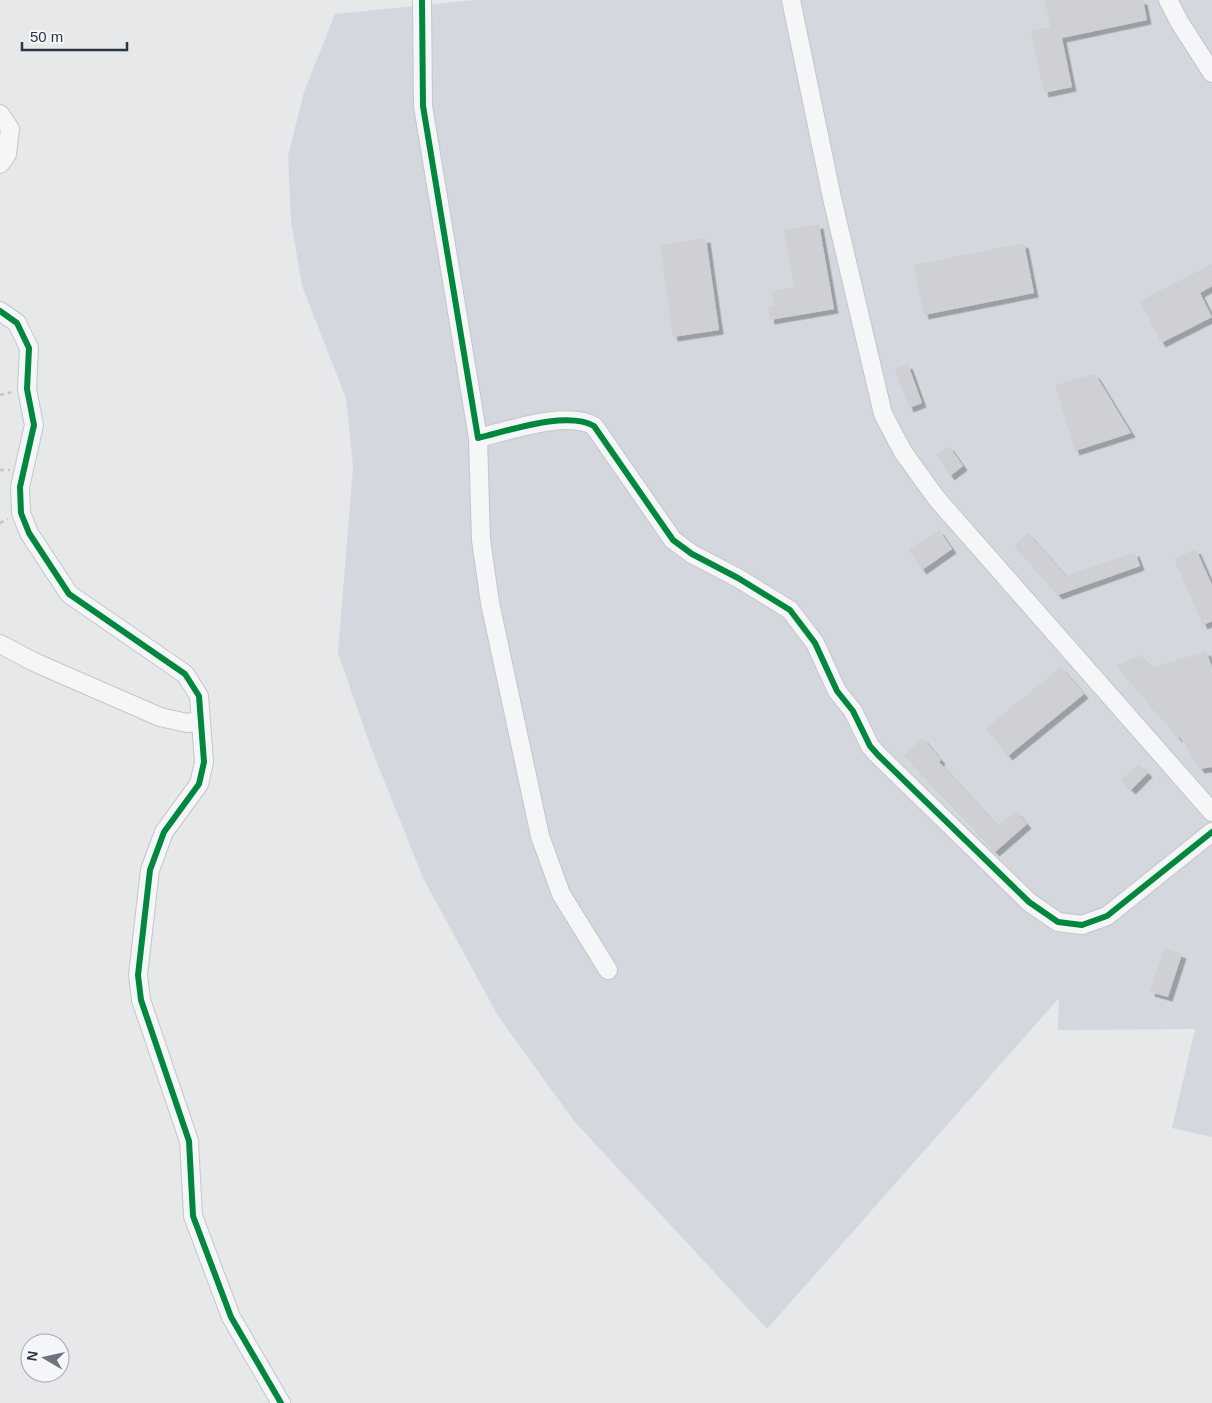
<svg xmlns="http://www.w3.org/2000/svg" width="1212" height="1403" viewBox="0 0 1212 1403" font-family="Helvetica,sans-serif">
<defs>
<filter id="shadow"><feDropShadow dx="4.5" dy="4.5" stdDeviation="0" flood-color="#0004"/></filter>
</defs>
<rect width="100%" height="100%" fill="#e6e8ea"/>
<polygon fill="#d4d7dd" points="474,0 1212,0 1212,1137 1172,1128 1195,1029 1058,1030 1059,998 767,1329 574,1121 498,1016 423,878 370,745 338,653 353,467 346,398 302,286 291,220 288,156 304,92 335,14"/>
<g fill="#ced0d3" filter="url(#shadow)">
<polygon points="1045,0 1143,0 1147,20 1062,38 1072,87 1044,93 1031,31 1050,27"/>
<polygon points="819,224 834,309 770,320 768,306 774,305 772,291 794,287 784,230"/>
<polygon points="706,238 719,330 673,337 660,245"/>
<polygon points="1024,243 1034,293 924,315 914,265"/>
<polygon points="1212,264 1212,286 1200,293 1212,317 1161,343 1140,301"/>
<polygon points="908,364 922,403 909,408 895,369"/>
<polygon points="1095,374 1131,433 1075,451 1055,385"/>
<polygon points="949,446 963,466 950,476 936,455"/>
<polygon points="939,530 952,549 922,570 909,550"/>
<polygon points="1028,533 1066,576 1135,552 1140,566 1058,595 1014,546"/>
<polygon points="1196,549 1212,585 1212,621 1203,625 1174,559"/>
<polygon points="1206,651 1212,667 1212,767 1200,769 1180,737 1178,738 1116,666 1140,655 1152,668"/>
<polygon points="1061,667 1084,694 1008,756 986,728"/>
<polygon points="923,738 941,760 939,762 998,826 1016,811 1027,824 995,852 904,755"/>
<polygon points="1139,764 1148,773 1131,790 1121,780"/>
<polygon points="1164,948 1182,954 1168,997 1150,992"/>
</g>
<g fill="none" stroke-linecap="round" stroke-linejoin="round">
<g stroke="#c4c6c8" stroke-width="20">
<g id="minor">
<path d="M 422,0 L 423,106 L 478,438 C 508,431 567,410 594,426 L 673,540 L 692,554 L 738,578 L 790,610 L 815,643 L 837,691 L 853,711 L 870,746 L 878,755 L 1029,902 L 1058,922 L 1082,925 L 1107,916 L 1212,832"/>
<polyline points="791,0 832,198 883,414 903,452 937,499 1212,812"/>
<polyline points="1168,0 1180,23 1212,73"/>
<polyline points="0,114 10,129 7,154 0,164"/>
<polyline points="0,311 17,323 29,348 27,389 34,425 20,487 21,513 29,533 69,594 185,674 199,696 204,762 199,784 164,832 150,870 138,975 141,1000 189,1141 193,1216 231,1317 281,1403"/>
<polyline points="478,438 481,540 490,603 540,836 561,894 608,970"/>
<polyline points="0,644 34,662 160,717 187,723 200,721"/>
</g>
</g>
<g stroke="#c5c6ca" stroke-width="2.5" stroke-dasharray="4 4" stroke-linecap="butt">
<polyline points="0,395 13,392"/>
<polyline points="0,470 10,470"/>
<polyline points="0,523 8,519"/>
</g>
<use href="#minor" stroke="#f5f6f7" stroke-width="18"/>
<g stroke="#f4f6f9" stroke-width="9">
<g id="cycleway">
<path d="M 422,0 L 423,106 L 478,438 C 508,431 567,410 594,426 L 673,540 L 692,554 L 738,578 L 790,610 L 815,643 L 837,691 L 853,711 L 870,746 L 878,755 L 1029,902 L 1058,922 L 1082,925 L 1107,916 L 1212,832"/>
<polyline points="0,311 17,323 29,348 27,389 34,425 20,487 21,513 29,533 69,594 185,674 199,696 204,762 199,784 164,832 150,870 138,975 141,1000 189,1141 193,1216 231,1317 281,1403"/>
</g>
</g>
<use href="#cycleway" stroke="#00873e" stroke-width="6"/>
</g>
<g transform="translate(45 1358) rotate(279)"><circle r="24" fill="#f4f6f9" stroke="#a4a8b1"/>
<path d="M0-4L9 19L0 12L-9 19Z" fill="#6c737f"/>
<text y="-8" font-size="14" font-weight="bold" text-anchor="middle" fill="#2b3445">N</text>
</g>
<path d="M22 42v8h105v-8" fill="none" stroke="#2b3445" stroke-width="2.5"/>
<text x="30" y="42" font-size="15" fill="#2b3445" stroke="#f4f6f9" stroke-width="4" paint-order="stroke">50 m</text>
</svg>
